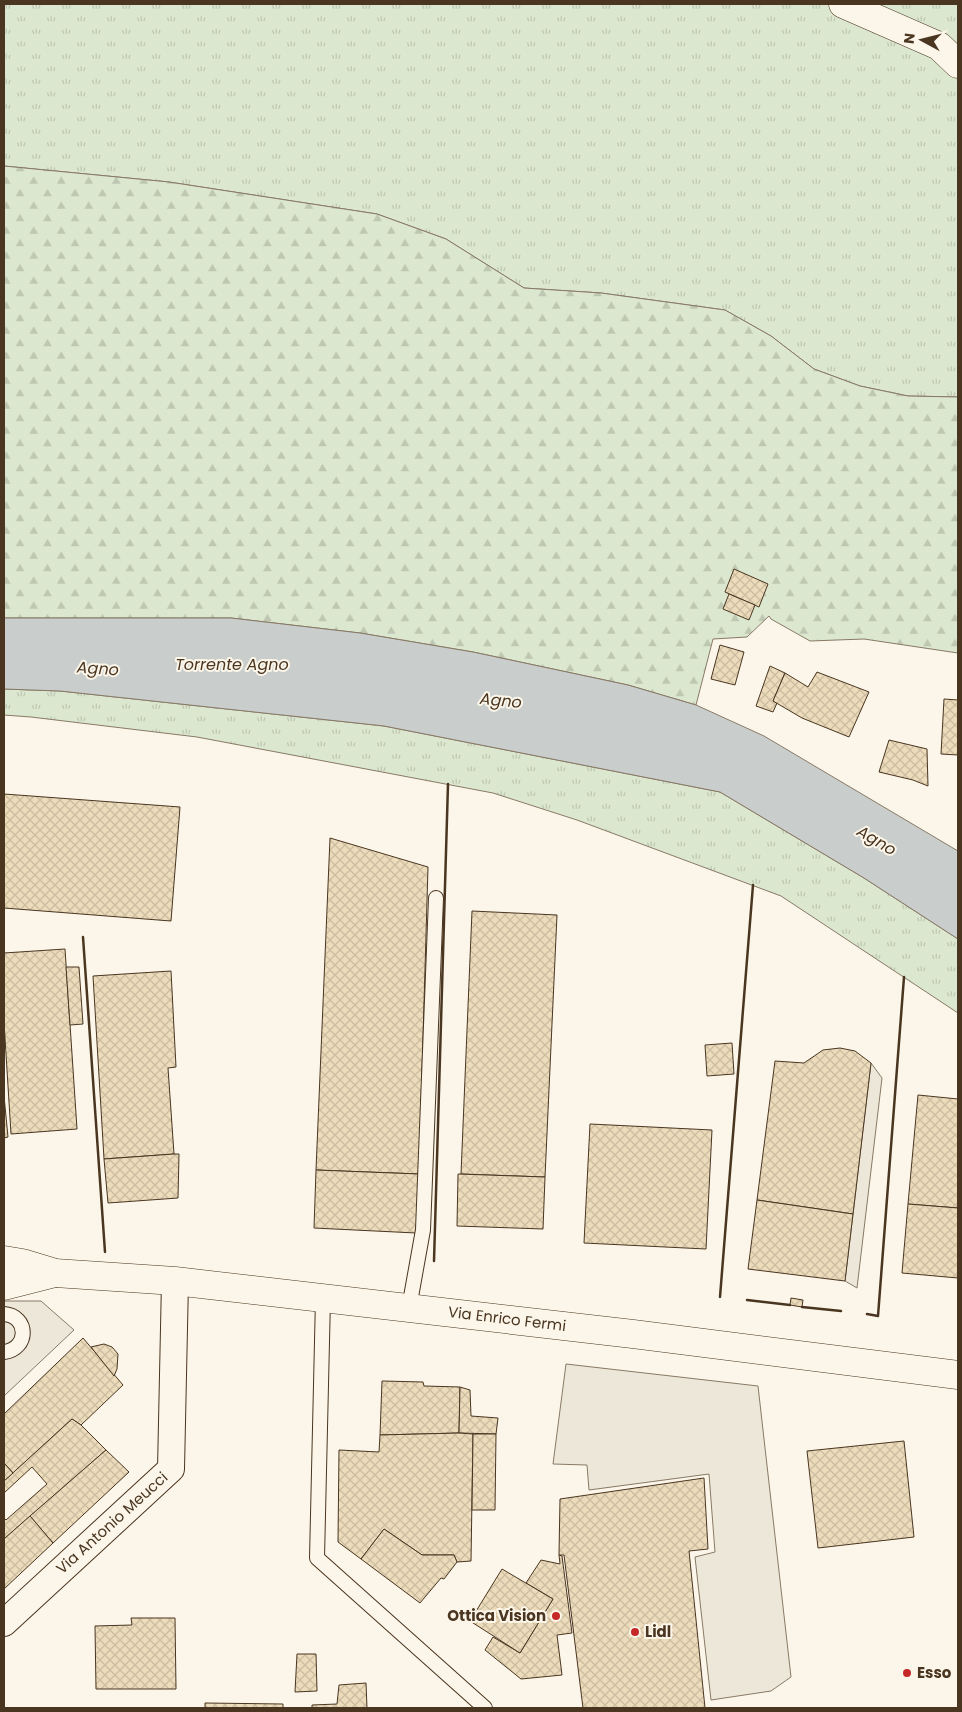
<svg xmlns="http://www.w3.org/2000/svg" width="962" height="1712" viewBox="0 0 962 1712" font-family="Poppins,sans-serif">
<defs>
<pattern id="grass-tufts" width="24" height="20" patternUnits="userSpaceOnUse" patternTransform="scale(1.25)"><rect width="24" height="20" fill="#dce7d0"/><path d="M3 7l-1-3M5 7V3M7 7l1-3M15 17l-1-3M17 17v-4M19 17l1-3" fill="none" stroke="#bec7b2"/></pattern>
<pattern id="forest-firs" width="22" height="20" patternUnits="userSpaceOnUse" patternTransform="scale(1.25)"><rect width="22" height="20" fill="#dce7d0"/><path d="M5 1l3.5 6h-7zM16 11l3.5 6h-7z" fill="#bec7b2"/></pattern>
<pattern id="building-cross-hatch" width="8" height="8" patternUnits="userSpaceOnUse" patternTransform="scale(1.25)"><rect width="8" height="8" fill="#ecdcbc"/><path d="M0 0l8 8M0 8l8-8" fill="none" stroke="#ccbda1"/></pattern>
</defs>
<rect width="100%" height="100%" fill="#fbf6e9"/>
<g fill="url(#grass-tufts)" stroke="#887966">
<polygon points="4,4 958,4 958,397 908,396 860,386 814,369 771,336 725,310 601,293 524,288 446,239 377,214 169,182 4,166"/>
<polygon points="4,689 60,691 384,726 720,792 864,878 958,939 958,1013 781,896 577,820 493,793 197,737 31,717 4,715"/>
</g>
<polygon fill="url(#forest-firs)" stroke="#887966" points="4,166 169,182 377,214 446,239 524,288 601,293 725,310 771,336 814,369 860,386 908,396 958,397 958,653 864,639 810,641 771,619 769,616 747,637 713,639 696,705 628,685 473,652 360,633 231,618 4,618"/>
<g fill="#ede7d9" stroke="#887966">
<polygon points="871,1063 882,1078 857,1288 845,1281"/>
<polygon points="4,1301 41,1301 74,1330 4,1396"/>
<polygon points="566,1364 758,1386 791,1677 771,1691 711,1700 695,1557 715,1552 709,1474 589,1490 587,1465 553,1464"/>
</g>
<polygon fill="#c9cecd" stroke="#887966" points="4,618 231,618 360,633 473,652 628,685 696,705 764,736 958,851 958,939 864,878 720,792 384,726 60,691 4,689"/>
<g fill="url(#building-cross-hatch)" stroke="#4a3520">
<polygon points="734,569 768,584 759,607 725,592"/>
<polygon points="729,594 755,605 749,620 723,609"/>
<polygon points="720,645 744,652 735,685 711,679"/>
<polygon points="770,666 785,673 773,701 777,703 773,712 756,706"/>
<polygon points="817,672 869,692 849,737 802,718 773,701 785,673 808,687"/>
<polygon points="944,699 958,700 958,755 941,754"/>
<polygon points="889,740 927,749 928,786 913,780 879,772"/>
<polygon points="4,794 180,807 171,921 4,908"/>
<polygon points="330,838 428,867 419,1174 316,1170"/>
<polygon points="472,911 557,915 545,1177 461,1174"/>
<polygon points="65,949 77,1129 11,1134 4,1022 4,953"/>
<polygon points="66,967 79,967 83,1024 70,1025"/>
<polygon points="171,971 176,1067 168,1068 174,1154 104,1159 93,976"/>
<polygon points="732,1043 734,1074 707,1076 705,1045"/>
<polygon points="840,1048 855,1051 871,1063 853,1214 757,1200 775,1061 804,1063 823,1050"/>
<polygon points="918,1095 958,1099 958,1208 908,1204"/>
<polygon points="4,1096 8,1137 4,1138"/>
<polygon points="590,1124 712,1130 706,1249 584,1243"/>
<polygon points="174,1154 179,1154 178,1198 108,1203 104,1159"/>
<polygon points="316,1170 419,1174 416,1233 314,1228"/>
<polygon points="458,1174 545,1177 543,1229 457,1226"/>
<polygon points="757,1200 853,1214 845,1281 748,1269"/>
<polygon points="908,1204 958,1208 958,1278 902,1273"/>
<polygon points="791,1298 803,1300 802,1307 790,1305"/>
<polygon points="83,1338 123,1385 81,1425 72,1419 13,1473 4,1463 4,1414"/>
<polygon points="104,1344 112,1347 118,1354 117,1369 114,1376 91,1347"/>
<polygon points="382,1381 423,1382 424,1386 460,1387 459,1433 380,1435"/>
<polygon points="460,1387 470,1390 471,1416 498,1418 496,1434 459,1433"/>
<polygon points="72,1419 81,1425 106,1450 4,1539 4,1518 6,1520 47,1484 32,1467 4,1493 4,1481"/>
<polygon points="459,1433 473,1434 471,1561 457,1562 454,1555 422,1555 384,1529 361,1559 338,1542 339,1450 379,1452 380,1435"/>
<polygon points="473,1434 496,1434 495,1510 472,1510"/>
<polygon points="904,1441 914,1537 818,1548 807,1451"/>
<polygon points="106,1450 129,1472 53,1543 30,1516"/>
<polygon points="4,1463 13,1473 4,1481"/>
<polygon points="704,1478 708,1549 689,1551 705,1708 583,1708 564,1555 559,1555 560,1499"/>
<polygon points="30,1516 53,1543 4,1589 4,1539"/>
<polygon points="384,1529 422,1555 454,1555 457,1562 444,1579 441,1578 420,1603 361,1559"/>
<polygon points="559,1555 562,1556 572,1633 557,1635 562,1675 521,1679 485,1650 493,1637 520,1653 553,1599 526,1583 541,1560 560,1564"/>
<polygon points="502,1569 553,1599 520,1653 470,1621"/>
<polygon points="131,1618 175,1618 176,1689 96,1689 95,1626 132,1625"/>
<polygon points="297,1654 316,1654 317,1691 295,1692"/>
<polygon points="366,1683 367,1708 312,1708 312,1705 337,1704 339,1685"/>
<polygon points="205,1703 283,1704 283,1708 205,1708"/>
</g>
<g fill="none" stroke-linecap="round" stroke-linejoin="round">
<g stroke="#4a3520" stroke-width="16">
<g id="service">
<polyline points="323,1298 317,1558 485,1708"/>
<polyline points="409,1308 423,1230 436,898"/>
<path d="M 4,1314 C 29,1316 29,1349 4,1352"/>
</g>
</g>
<g stroke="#4a3520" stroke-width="28">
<polyline id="minor" points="4,1623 171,1469 175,1281"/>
</g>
<g stroke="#4a3520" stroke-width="29">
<polyline id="tertiary" points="843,4 939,46 958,64"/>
</g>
<g stroke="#4a3520" stroke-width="29">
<g id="primary">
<polyline points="4,1260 22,1263 55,1273 175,1281 633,1334 958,1375"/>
<polyline points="4,1286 55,1273"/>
</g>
</g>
<use href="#service" stroke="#fbf6e9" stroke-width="14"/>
<use href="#minor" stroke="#fbf6e9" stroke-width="26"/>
<use href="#tertiary" stroke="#fbf6e9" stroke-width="28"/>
<use href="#primary" stroke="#fbf6e9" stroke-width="28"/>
<g stroke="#4a3520" stroke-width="2.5">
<polyline points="83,937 105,1252"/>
<polyline points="434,1261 448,784"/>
<polyline points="720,1297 753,885"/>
<polyline points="747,1300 790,1305"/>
<polyline points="802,1307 841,1311"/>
<polyline points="867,1314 878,1316 904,977"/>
</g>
</g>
<g fill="#c62828" stroke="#fbf6e9" stroke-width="2">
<circle cx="556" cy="1616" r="5"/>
<circle cx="635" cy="1632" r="5"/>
<circle cx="907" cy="1673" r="5"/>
</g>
<g text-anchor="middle" stroke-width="4" stroke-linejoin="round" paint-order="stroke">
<g font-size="15" fill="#4a3520" stroke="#fbf6e9">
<text transform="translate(507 1319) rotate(7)" y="5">Via Enrico Fermi</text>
<text transform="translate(112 1523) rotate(-42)" y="5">Via Antonio Meucci</text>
</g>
<g font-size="15" font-weight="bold" fill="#4a3520" stroke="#fbf6e9" text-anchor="start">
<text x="546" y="1621" text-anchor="end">Ottica Vision</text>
<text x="645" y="1637">Lidl</text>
<text x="917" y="1678">Esso</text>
</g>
<g font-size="16" font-style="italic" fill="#4a3520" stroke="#fbf6e9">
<text x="232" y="670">Torrente Agno</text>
<text transform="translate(98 668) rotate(4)" y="6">Agno</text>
<text transform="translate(501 700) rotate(6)" y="6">Agno</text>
<text transform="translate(877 840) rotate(31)" y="6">Agno</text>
</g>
</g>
<rect width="962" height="1712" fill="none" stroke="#4a3520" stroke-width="10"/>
<g transform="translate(922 40) rotate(277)" stroke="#fbf6e9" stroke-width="4" paint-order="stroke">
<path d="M0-4L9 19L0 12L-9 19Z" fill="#4a3520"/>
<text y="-8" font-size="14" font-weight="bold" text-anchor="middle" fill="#4a3520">N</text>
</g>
</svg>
